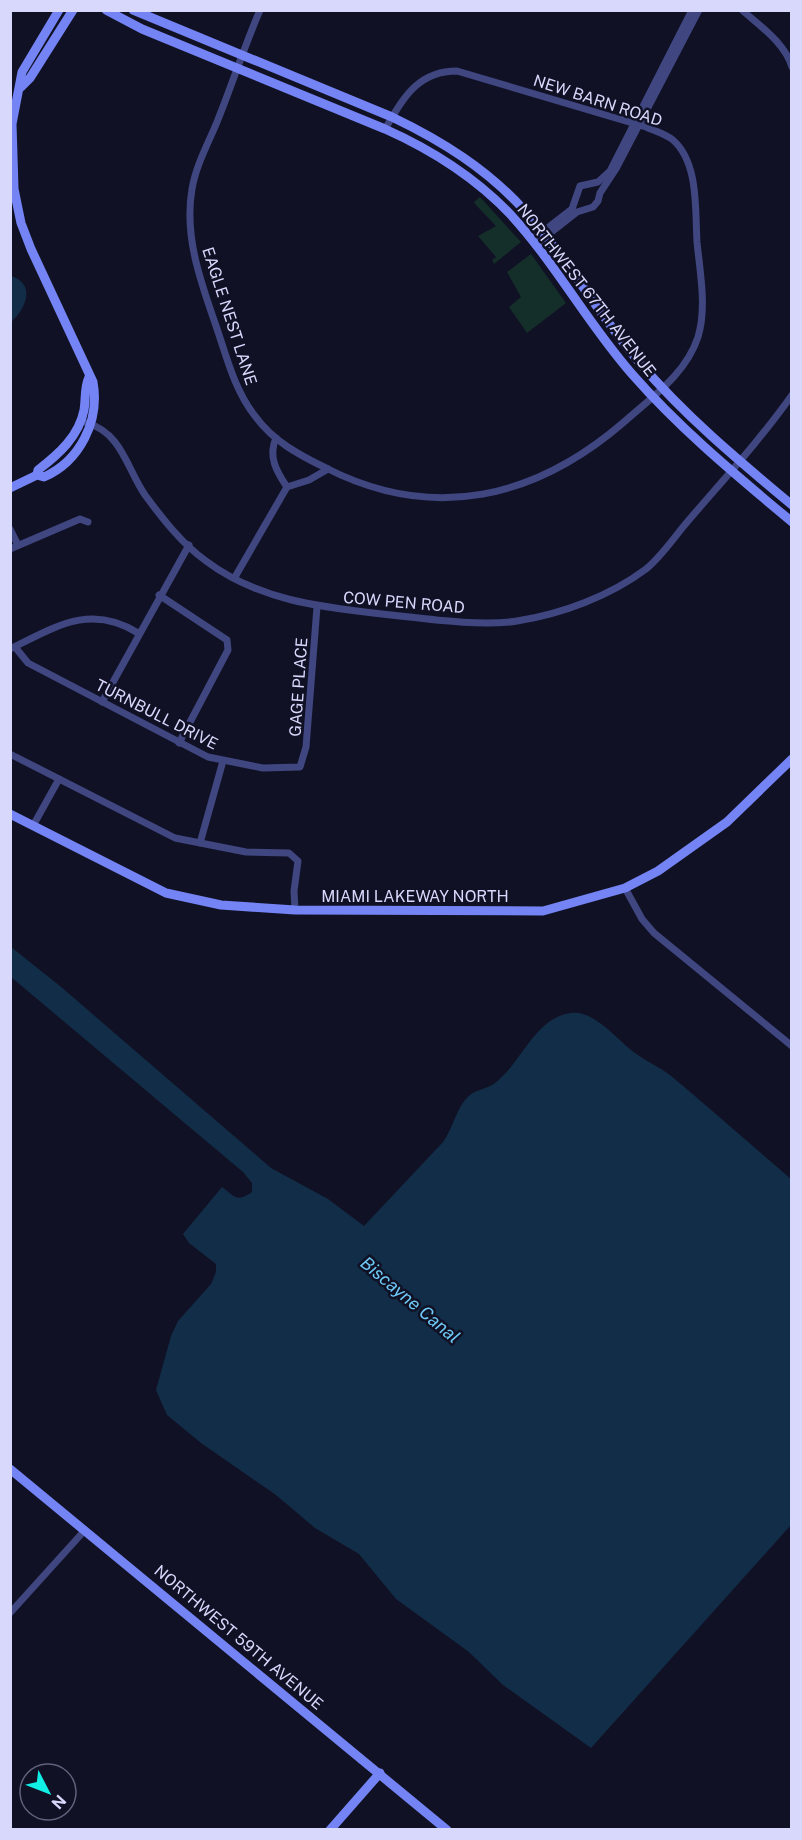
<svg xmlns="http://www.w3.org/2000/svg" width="802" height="1840" viewBox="0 0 802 1840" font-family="'Public Sans',sans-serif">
<rect width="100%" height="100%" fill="#111125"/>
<g fill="#142e29">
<polygon points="480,197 521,242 494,264 492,260 496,257 478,236 496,226 476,205 474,202"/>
<polygon points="531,254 566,303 527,333 509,307 521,297 507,272"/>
</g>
<g fill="#122d47">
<path d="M 11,276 C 37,284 25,310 11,322 Z"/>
<path d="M 11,947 L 60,986 L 271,1168 L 328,1199 L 364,1226 L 443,1142 C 454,1127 456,1107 470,1095 C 477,1089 488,1089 495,1083 C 521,1064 535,1017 571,1013 C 595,1010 617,1040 635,1053 C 646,1061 659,1067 670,1075 C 711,1109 751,1145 791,1179 L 791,1525 L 591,1748 L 503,1685 L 469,1652 L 396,1599 L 359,1554 L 315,1528 L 276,1495 L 201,1443 L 167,1415 L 156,1390 L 171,1336 L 178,1321 L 211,1284 L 216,1272 L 216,1264 L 189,1243 L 183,1234 L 222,1187 C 234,1196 237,1203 252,1192 L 252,1183 L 243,1172 L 11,977 Z"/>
</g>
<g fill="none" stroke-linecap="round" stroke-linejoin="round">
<g stroke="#3f4680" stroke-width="7">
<path d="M 260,10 C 244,47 232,85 217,122 C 208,144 196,165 192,189 C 184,235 200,280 215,323 C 226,354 234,390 255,416 C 273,441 299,455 326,468 C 434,523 536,498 624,422 C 652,397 686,374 698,337 C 707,307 700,273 697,242 C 695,210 699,163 673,140 C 666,134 655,131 646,127 L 457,71 C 417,71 403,99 385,129"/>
<path d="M 742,10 C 760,26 785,43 792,67"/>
<polyline points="532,240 572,209 580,186 598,182 610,171 692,10"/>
<polyline points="535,245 577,212 593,207 598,201 600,193 617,167 699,10"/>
<path d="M 87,423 C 122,433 127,469 145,495 C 162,518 182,544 206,561 C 258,600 319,607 382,614 C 421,618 479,627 517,621 C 562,614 610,596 646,569 C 662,556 675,536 688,521 C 723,480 761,439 792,395"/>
<path d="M 276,438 C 268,456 276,471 287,487"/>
<polyline points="10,529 18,545"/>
<polyline points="10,549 80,519 88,522"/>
<polyline points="235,577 287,487 309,480 328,469"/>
<polyline points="159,595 227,640 228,650 179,743"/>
<polyline points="15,647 28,663 208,757 263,768 300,767 306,747 317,607"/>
<path d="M 10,649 C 55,627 90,603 138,633"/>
<polyline points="102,702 189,545"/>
<polyline points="10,754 175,838 246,852 289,853 298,861 294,891 295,910"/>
<polyline points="34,824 59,779"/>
<polyline points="200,843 223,761"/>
<polyline points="625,888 642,919 654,933 792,1046"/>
<polyline points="10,1613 85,1530"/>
</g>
<g stroke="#7584f5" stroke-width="9">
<path d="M 106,10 L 142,29 L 385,129 C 432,150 475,177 511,215 C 556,264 588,324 632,374 C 680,429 736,475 792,522"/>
<path d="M 133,10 L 392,117 C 442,141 487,169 524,210 C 567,258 598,314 639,362 C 685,416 738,460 792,505"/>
<polyline points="21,87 30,78 73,10"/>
<path d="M 37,475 L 38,470 C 59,454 79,436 84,410 C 86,398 84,388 89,377"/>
<path d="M 10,488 L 37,475 L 44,477 C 80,461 100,421 93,382 L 31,249 L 21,223 L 14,189 L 12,124 L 22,72 L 59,10"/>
<polyline points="10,814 166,893 221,905 295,910 543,911 625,888 658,871 727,822 792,759"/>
<polyline points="10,1469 447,1830"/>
<polyline points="330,1830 380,1773"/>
</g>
</g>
<g text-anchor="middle" stroke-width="5" stroke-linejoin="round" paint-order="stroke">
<g font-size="16" fill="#d7d8fc" stroke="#111125">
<text transform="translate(598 100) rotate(18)" y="6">NEW BARN ROAD</text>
<text transform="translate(587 290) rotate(52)" y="6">NORTHWEST 67TH AVENUE</text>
<text transform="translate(230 316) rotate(72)" y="6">EAGLE NEST LANE</text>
<text transform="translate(404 602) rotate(5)" y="6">COW PEN ROAD</text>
<text transform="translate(298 687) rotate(-86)" y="6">GAGE PLACE</text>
<text transform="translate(157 714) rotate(27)" y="6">TURNBULL DRIVE</text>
<text x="415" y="902">MIAMI LAKEWAY NORTH</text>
<text transform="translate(239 1637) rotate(40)" y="6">NORTHWEST 59TH AVENUE</text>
</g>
<g font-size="18" font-style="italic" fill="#6dc9f5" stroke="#111125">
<text transform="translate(410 1300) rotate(40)" y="6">Biscayne Canal</text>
</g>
</g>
<rect width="802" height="1840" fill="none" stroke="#d7d8fc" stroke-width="24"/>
<g transform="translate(48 1792) rotate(132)"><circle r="28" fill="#111125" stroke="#60617b" stroke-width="1.5"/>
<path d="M0-4.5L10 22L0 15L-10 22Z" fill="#11eee5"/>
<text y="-9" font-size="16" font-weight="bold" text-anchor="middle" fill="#d7d8fc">N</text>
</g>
</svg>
